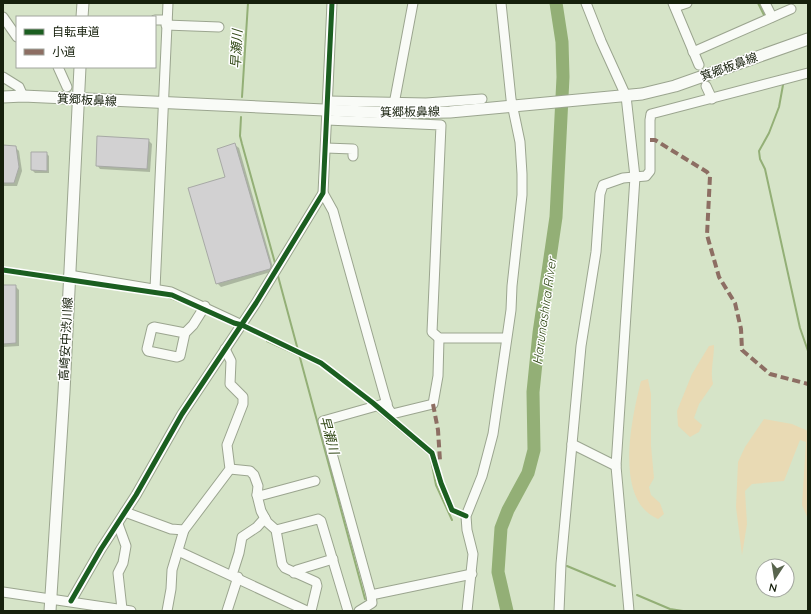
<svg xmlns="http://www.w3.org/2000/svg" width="811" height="614" viewBox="0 0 811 614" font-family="Quicksand,'Noto Sans JP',sans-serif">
<rect width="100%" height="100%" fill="#d6e4c8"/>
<g fill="#e9dab4">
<path d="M 714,345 C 714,359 710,371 713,384 L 699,404 L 694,418 L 702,425 L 699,432 L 690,437 L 678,426 L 677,411 L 692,374 L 709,346 Z"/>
<path d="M 648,379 L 651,394 L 651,446 L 654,478 L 649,487 L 651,495 L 660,503 L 664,514 L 658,519 C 613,500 632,417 641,381 Z"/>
<polygon points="764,419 792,424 808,431 808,519 802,505 806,442 800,440 784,481 752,484 745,491 747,524 742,555 736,507 738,462 745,447"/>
</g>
<g fill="#0003">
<polygon points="148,140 152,144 150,172 100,169 97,165"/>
<polygon points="235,145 239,148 274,271 221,287 217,283 226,178"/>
<polygon points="3,146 15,147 19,151 22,171 17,186 3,186"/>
<polygon points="46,153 49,156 49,173 35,173 32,170"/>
<polygon points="3,286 15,286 19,290 19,346 3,347"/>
</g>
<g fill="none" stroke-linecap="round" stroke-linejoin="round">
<g stroke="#93af76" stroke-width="2">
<polyline points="758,3 764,15"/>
<polyline points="783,85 779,107 769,133 759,151 760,159 765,169 800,328 808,351"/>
<polyline points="242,97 248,3"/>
<polyline points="241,117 240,136 242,144 275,263"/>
<polyline points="278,276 365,599"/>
<polyline points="75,282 165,296 196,308"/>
<polyline points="267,341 322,366 349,388"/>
<polyline points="375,409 430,455 436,485 452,520"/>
<polyline points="567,566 615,586"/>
<polyline points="637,595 670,609 683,611"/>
</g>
<polyline stroke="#93af76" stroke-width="13" points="507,611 498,572 501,528 508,510 528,473 534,450 533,392 539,333 556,217 563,77 562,42 556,3"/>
</g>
<g fill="#d2d1d2" stroke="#a7a9a5">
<polygon points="97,136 149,139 147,169 96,166"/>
<polygon points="235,143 271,266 270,269 216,284 188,188 225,177 217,149"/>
<polygon points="3,145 16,146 19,167 14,183 3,183"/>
<polygon points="31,152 47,152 47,171 31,170"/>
<polygon points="3,285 16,285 16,343 3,344"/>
</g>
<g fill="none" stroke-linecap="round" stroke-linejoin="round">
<g stroke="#9ba58f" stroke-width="11">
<g id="minor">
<polyline points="586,3 601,41 626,96 635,177 616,466 629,611"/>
<polyline points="673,3 699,65"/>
<polyline points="765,3 772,17"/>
<polyline points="675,7 687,3"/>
<polyline points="3,17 17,37"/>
<polyline points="155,20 167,20"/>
<polyline points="166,25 219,27"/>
<polyline points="693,52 791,9"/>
<polyline points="58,67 67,87"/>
<polyline points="3,77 19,87 23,96"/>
<polyline points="706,86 712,99"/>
<polyline points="328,101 426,103 482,99"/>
<polyline points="394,104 413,3"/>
<polyline points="327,120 441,125 432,332 439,338 506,338"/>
<polyline points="326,148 353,149 353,156"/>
<polyline points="323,193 333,211 388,408 392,414 433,404 438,376 439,338"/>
<polyline points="69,275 171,292 242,325"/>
<polyline points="155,289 168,3"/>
<polyline points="185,333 154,327 152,328 147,349 148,351 177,357 180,356 185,333 193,325 205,306"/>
<polyline points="572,444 616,466"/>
<polyline points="230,469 250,471 254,475 258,486 257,495 261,511 267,522 276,530 282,564 285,568 316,582 317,586 311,611"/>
<polyline points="257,495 263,495 315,481"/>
<polyline points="125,512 171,529 184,530"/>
<polyline points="118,524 126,546 123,563 118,573 122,609"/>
<polyline points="276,530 318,519 321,521 348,611"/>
<polyline points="178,551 307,611"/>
<polyline points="294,573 297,570 333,559"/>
<polyline points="232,575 239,553 242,537 257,527 265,518"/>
<polyline points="3,592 131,611"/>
<polyline points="371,595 472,574"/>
<polyline points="71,601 101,549 136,495 182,414 256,303 323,193 332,3"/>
<polyline points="167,611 171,589 172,570 184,530 230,469 227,445 243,404 243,397 230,384 231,361 225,349"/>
<polyline points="227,611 238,577"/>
<polyline points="359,611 372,603 371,595 323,421 387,403"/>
<polyline points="467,611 473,554 467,530 466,516 482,476 493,434 511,310 512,286 522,195 522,174 520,142 511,99 501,3"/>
<polyline points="559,611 561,564 581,346 596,252 600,194 603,185 623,178 646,176 650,171 650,120 651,114 808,73"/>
</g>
</g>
<g stroke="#9ba58f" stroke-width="13">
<g id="major">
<polyline points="82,17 83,3"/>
<polyline points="3,97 23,96 389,113 450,112 642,94 675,86 808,39"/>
<polyline points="50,611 64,392 80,67"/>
</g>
</g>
<use href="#minor" stroke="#f9fbf7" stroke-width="9"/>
<use href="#major" stroke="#f9fbf7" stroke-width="11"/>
<g stroke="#8d6e63" stroke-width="4" stroke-dasharray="8 4" stroke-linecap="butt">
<polyline points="650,140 655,140 707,172 710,176 707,235 719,277 735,303 741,329 742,350 770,374 808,384"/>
<polyline points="433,404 438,430 440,461"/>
</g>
<g stroke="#fff" stroke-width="8">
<g id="cycleway">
<polyline points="3,270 172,295 234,323 242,325 321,363 373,403 432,453 441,483 452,510 466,516"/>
<polyline points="71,601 101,549 136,495 182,414 256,303 323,193 332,3"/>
</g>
</g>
<use href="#cycleway" stroke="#1b5e20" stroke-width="5"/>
</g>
<g text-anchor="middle" stroke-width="3" stroke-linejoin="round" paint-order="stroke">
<g font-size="12" fill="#16200c" stroke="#fff">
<text transform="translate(729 67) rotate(-20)" y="4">箕郷板鼻線</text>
<text transform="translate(87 100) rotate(3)" y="4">箕郷板鼻線</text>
<text transform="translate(410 112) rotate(-1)" y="4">箕郷板鼻線</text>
<text transform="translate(66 339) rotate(-87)" y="4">高崎安中渋川線</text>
</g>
<g font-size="13" font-style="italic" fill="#314816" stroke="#fff">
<text transform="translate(236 49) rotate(-87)" y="5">早瀬川</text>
<text transform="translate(544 311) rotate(-82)" y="5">Harunashira River</text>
<text transform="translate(330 435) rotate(75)" y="5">早瀬川</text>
</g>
</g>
<rect width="811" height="614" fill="none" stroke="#16200c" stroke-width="8"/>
<rect x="16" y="16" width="140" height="52" fill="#ffffff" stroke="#a2a69e"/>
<rect x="24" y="29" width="20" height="6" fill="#1b5e20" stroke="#a2a69e"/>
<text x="52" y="36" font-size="12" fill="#16200c">自転車道</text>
<rect x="24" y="49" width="20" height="6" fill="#8d6e63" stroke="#a2a69e"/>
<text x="52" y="56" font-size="12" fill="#16200c">小道</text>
<g transform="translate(775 578) rotate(192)"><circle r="19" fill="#ffffff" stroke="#a2a69e"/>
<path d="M0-3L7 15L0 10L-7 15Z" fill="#59654e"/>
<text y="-6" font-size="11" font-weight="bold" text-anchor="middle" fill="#16200c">N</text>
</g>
</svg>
